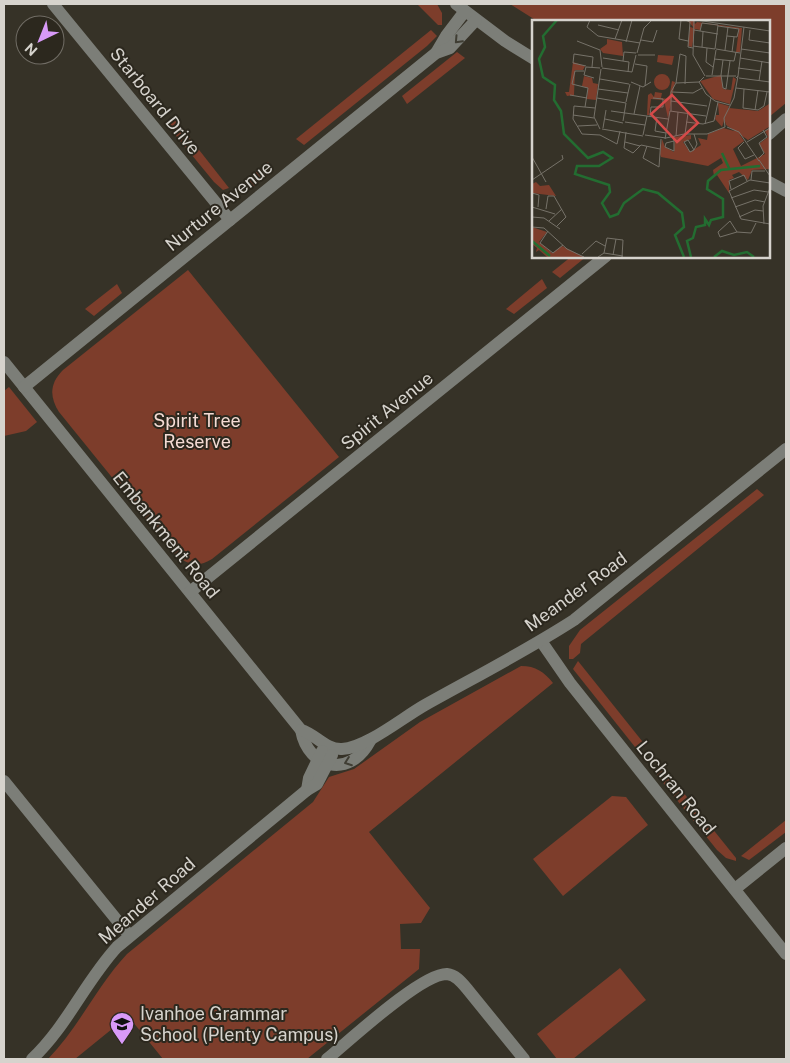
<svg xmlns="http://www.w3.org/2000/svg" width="790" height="1063" viewBox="0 0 790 1063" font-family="'Public Sans',sans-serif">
<rect width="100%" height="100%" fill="#363227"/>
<g fill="#7d3d2b">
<polygon points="417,4 437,4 442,13 442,25 438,25"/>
<polygon points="510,4 786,4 786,103 769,117 769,21 537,21"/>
<polygon points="431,30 437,36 427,46 304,145 296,139"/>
<polygon points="457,52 465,58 407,104 402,96"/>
<polygon points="174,118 229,188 223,190 214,182 168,126"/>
<polygon points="268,162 273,170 252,188 233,192"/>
<polygon points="572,256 587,256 560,278 552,272"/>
<path d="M 188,270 L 339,457 L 212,559 C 195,570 182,562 170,549 L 59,412 C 49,396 50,383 63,370 Z"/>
<polygon points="542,279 547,288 514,314 506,309"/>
<polygon points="117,284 122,293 94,316 85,309"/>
<polygon points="9,387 37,422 26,431 4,436 4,391"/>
<polygon points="757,489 764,495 581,644 580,653 573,659 569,659 569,646 580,630"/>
<polygon points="578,661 646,746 635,747 573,669"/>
<path d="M 521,666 C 536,666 544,672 553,683 L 369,832 L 430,908 L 421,923 L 400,924 L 401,949 L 420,949 L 419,969 L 307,1059 L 163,1059 L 128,1016 L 75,1059 L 48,1059 C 79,1027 97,986 127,954 L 313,802 L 329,777 L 354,769 L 420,722 Z"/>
<polygon points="662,766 736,858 736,861 726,858 717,850 656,774"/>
<polygon points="612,796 626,797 648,825 563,896 533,859"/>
<polygon points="786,820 786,832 749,860 741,856"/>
<polygon points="620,968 646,1000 573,1059 557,1059 537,1034"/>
</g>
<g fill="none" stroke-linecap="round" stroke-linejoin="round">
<g stroke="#7c7e78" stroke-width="12">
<polyline points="53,4 230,220"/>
<polyline points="456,4 505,41 534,59"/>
<polyline points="436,53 446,36 465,11"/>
<polyline points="769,134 786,119"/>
<polyline points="769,182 786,191"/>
<path d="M 4,362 L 301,730 C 308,769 350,779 370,741"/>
<polyline points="24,387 436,53 450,48 476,20"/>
<polyline points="190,592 606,256"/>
<polyline points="541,641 570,683 786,954"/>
<path d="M 301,730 C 316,734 325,750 342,749 C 366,748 402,718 425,705 C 475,677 526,651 574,620 L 786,449"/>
<polyline points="4,781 129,935"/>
<polyline points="307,790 309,778 322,751"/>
<polyline points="735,889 786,848"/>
<path d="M 32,1059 C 67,1026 85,982 117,947 L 307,790 L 317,784 L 332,755"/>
<path d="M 327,1059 C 349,1041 422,973 447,974 C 456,975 462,983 468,990 L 524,1059"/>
</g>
</g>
<defs><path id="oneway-chevron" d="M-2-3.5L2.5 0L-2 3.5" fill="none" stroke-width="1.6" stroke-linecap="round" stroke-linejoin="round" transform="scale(1.25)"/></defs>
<g stroke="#403e34">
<use href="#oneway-chevron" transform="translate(458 40) rotate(133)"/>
<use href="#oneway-chevron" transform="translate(348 762) rotate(160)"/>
</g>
<defs>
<g id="school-pin" transform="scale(1.25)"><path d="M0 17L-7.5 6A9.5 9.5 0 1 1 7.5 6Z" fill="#d89af8" stroke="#2c281e"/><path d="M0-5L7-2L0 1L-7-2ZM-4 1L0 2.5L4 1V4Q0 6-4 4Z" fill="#111"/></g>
</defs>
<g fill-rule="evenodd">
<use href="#school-pin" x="122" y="1024"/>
</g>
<g text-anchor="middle" stroke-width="4" stroke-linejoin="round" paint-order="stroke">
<g font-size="18" fill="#d6d3cd" stroke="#2c281e">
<text transform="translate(155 101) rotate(51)" y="6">Starboard Drive</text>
<text transform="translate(219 206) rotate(-39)" y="6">Nurture Avenue</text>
<text transform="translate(387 411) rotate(-39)" y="6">Spirit Avenue</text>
<text transform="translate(166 535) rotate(51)" y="6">Embankment Road</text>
<text transform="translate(576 592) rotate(-36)" y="6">Meander Road</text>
<text transform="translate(676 788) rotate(51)" y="6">Lochran Road</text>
<text transform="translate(147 901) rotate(-41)" y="6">Meander Road</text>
</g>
<g font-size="18" fill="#f4dbd4" stroke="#2c281e">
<text x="197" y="427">Spirit Tree<tspan x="197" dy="21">Reserve</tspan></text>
</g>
<g font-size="18" fill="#d6d3cd" stroke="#2c281e" text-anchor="start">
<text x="140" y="1020">Ivanhoe Grammar<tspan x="140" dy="21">School (Plenty Campus)</tspan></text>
</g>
</g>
<g transform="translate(532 20)">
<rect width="238" height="238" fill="#363227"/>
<path d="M 155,0 L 162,1 L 163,4 L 165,2 L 210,8 L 208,32 L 204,32 L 207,9 L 170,3 L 168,10 L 163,9 L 160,27 L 156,26 L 158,7 L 162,8 ZM 75,19 L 90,22 L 91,36 L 71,33 L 68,29 L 75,24 ZM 126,35 L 142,36 L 140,45 L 125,42 ZM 41,42 L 53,46 L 51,50 L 43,50 L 42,75 L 35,76 L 33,72 L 37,72 ZM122 62a8 8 0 1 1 16 0a8 8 0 1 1-16 0ZM 189,55 L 191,69 L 199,70 L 201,57 L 204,59 L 198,84 L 181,79 L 168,61 ZM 52,56 L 60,58 L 61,63 L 66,64 L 64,80 L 55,79 L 56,68 L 50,66 ZM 140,61 L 143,62 L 136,98 L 132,80 L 119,79 L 117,95 L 115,95 L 116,75 L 119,73 L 122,77 L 123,72 L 130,73 L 129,78 L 137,79 ZM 186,83 L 197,86 L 190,107 L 183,99 L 184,95 L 187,95 ZM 237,84 L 237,107 L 216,120 L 194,105 L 192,98 L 197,88 L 226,91 ZM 191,108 L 206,112 L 212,121 L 201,129 L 209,146 L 233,134 L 227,124 L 236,117 L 233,111 L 237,108 L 237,149 L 220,150 L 216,160 L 207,152 L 200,155 L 202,158 L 197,160 L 197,173 L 185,155 L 182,156 L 181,150 L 191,143 L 189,138 L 176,146 L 129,137 L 128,134 L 130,119 L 133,127 L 142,132 L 143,117 L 159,115 L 159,119 L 151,122 L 158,132 L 169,125 L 166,118 L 175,120 L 176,114 ZM 4,162 L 8,166 L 17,165 L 24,176 L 0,173 L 0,164 ZM 0,207 L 15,212 L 7,222 L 20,233 L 30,226 L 52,237 L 15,237 L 7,230 L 4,232 L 5,228 L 0,224 Z" fill="#7d3d2b"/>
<path fill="none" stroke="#236d31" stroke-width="2.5" d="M 25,0 L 11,16 L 13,27 L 7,39 L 11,57 L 23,65 L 22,80 L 29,91 L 32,114 L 56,138 L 71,132 L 80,138 L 67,146 L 45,146 L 43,154 L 77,165 L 78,172 L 70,183 L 78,197 L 86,194 L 92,183 L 111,169 L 126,173 L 150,193 L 152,207 L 143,215 L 152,237M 190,133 L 197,148M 0,221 L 18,236M 159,237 L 155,221 L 161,218 L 164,207 L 173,205 L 173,199 L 177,205 L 179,200 L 191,197 L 191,179 L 175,169 L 176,161 L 189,150 L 228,146M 182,237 L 190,231 L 202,235 L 215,232 L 222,237"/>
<path fill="none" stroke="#767269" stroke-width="1" d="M 58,0 L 55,7 L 66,16 L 108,23M 149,0 L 147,19 L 156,21M 153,0 L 158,2 L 156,27 L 161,28M 162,0 L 161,35 L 173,56M 164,0 L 238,11M 66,5 L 87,10M 186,6 L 207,9 L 205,17 L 195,16M 162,10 L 186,14M 218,10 L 217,20 L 238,23M 168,11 L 170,3 L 186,5 L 183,29M 83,19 L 90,0M 109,20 L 121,22 L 125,10M 45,21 L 68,30 L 70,47M 94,22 L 100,0M 161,26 L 183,29M 170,27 L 171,12M 175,28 L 174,42 L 181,47M 184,29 L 208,33M 209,29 L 238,33M 193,30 L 196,7M 200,32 L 202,17M 105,33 L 112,8 L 120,0M 106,35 L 123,35M 71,38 L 97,42 L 96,52M 208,38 L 238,43M 182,39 L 202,41 L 204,32M 91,41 L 92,32 L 104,33M 103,44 L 115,46 L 113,66M 54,46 L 41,43 L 42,34 L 61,37 L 60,47M 70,48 L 100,52 L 104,35M 206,48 L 229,51M 52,51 L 43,51 L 40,64 L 56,68 L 53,87M 180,55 L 184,30M 189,55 L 191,68 L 194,69 L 198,41M 189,55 L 191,40M 174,56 L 204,56M 206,56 L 212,7M 172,57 L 167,62 L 174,74 L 183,81 L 198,85M 62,58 L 52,55 L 54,47 L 68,48M 207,58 L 238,62M 68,59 L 97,64M 227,61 L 230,41M 99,62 L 111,67 L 119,62M 144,63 L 148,34 L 154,36 L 153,64M 144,63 L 167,62M 204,68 L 238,72M 66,69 L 96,73M 212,69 L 211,88 L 226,90 L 232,86 L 235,72M 140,72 L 161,73 L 170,68M 38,75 L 55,78M 65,78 L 94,83M 139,81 L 175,86M 94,82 L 98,64M 63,88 L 42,86 L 41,99 L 50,114 L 68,115 L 85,124 L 88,111M 223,90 L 226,70M 79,91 L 136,99M 139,91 L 139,72 L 144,63M 102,94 L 108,66M 41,95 L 62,98M 118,96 L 119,87 L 131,87 L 131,79 L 121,78M 125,97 L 123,111 L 134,113M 73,99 L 91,103M 91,101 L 94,83M 93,102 L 113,105M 154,102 L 171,104 L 182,101 L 186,82M 173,104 L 179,78M 46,106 L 65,105M 193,107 L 192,98 L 202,78 L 206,56 L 204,58M 195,107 L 207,112 L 227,141M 71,108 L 74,90M 68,109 L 62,97 L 69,49M 70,109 L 111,116M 94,112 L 92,128 L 101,133 L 109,125 L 128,129M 153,114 L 156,93M 111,115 L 115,96M 113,115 L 134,118 L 152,114 L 175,114 L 193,107M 144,116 L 146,92M 133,119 L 138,91 L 174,96M 142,121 L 134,123 L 133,127 L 142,131 L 142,116M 93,122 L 108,126M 212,122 L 206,128 L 213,139 L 222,135M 215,122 L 238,108M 115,126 L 111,138 L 127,147 L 129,119M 162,130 L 156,120 L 152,122 L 158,132 L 162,130 L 165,124 L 162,114M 0,137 L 14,162M 227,138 L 232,133 L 227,123 L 235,117 L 231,110M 227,140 L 238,156M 0,160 L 31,139 L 30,135M 219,160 L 220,151 L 233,151M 238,163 L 218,160 L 197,171 L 209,199 L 238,204M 199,169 L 197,161 L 212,155 L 215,161M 0,173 L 7,175 L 6,187M 199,178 L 222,170 L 236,172M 0,187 L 23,194M 203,187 L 223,180 L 233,182M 14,189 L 16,176 L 22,176 L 34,197 L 25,206M 0,197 L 12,198 L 28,209M 207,197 L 223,190 L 231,191M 17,201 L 30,189M 232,204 L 231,186 L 238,168M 0,207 L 12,208 L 35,229 L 52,237M 16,211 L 8,223 L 21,233 L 31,225M 205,212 L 188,217 L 186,212 L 198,201 L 205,212 L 219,213 L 224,203M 72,233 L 75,218 L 91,220 L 90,237M 50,234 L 64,221 L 73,226M 81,235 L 84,219M 66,237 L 72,233 L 91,236"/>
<path fill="#d64a49" fill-opacity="0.15" stroke="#d64a49" stroke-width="2.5" d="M 140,75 L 166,103 L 145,122 L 119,94 Z"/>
<rect width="238" height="238" fill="none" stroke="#d6d3cd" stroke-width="2.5"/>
</g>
<rect width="790" height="1063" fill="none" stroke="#d6d3cd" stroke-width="10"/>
<g transform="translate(40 40) rotate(223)"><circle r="24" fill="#2c281e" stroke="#706c64"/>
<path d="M0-4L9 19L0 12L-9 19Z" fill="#d89af8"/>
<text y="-8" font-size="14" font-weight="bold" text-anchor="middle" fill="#d6d3cd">N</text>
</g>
</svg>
